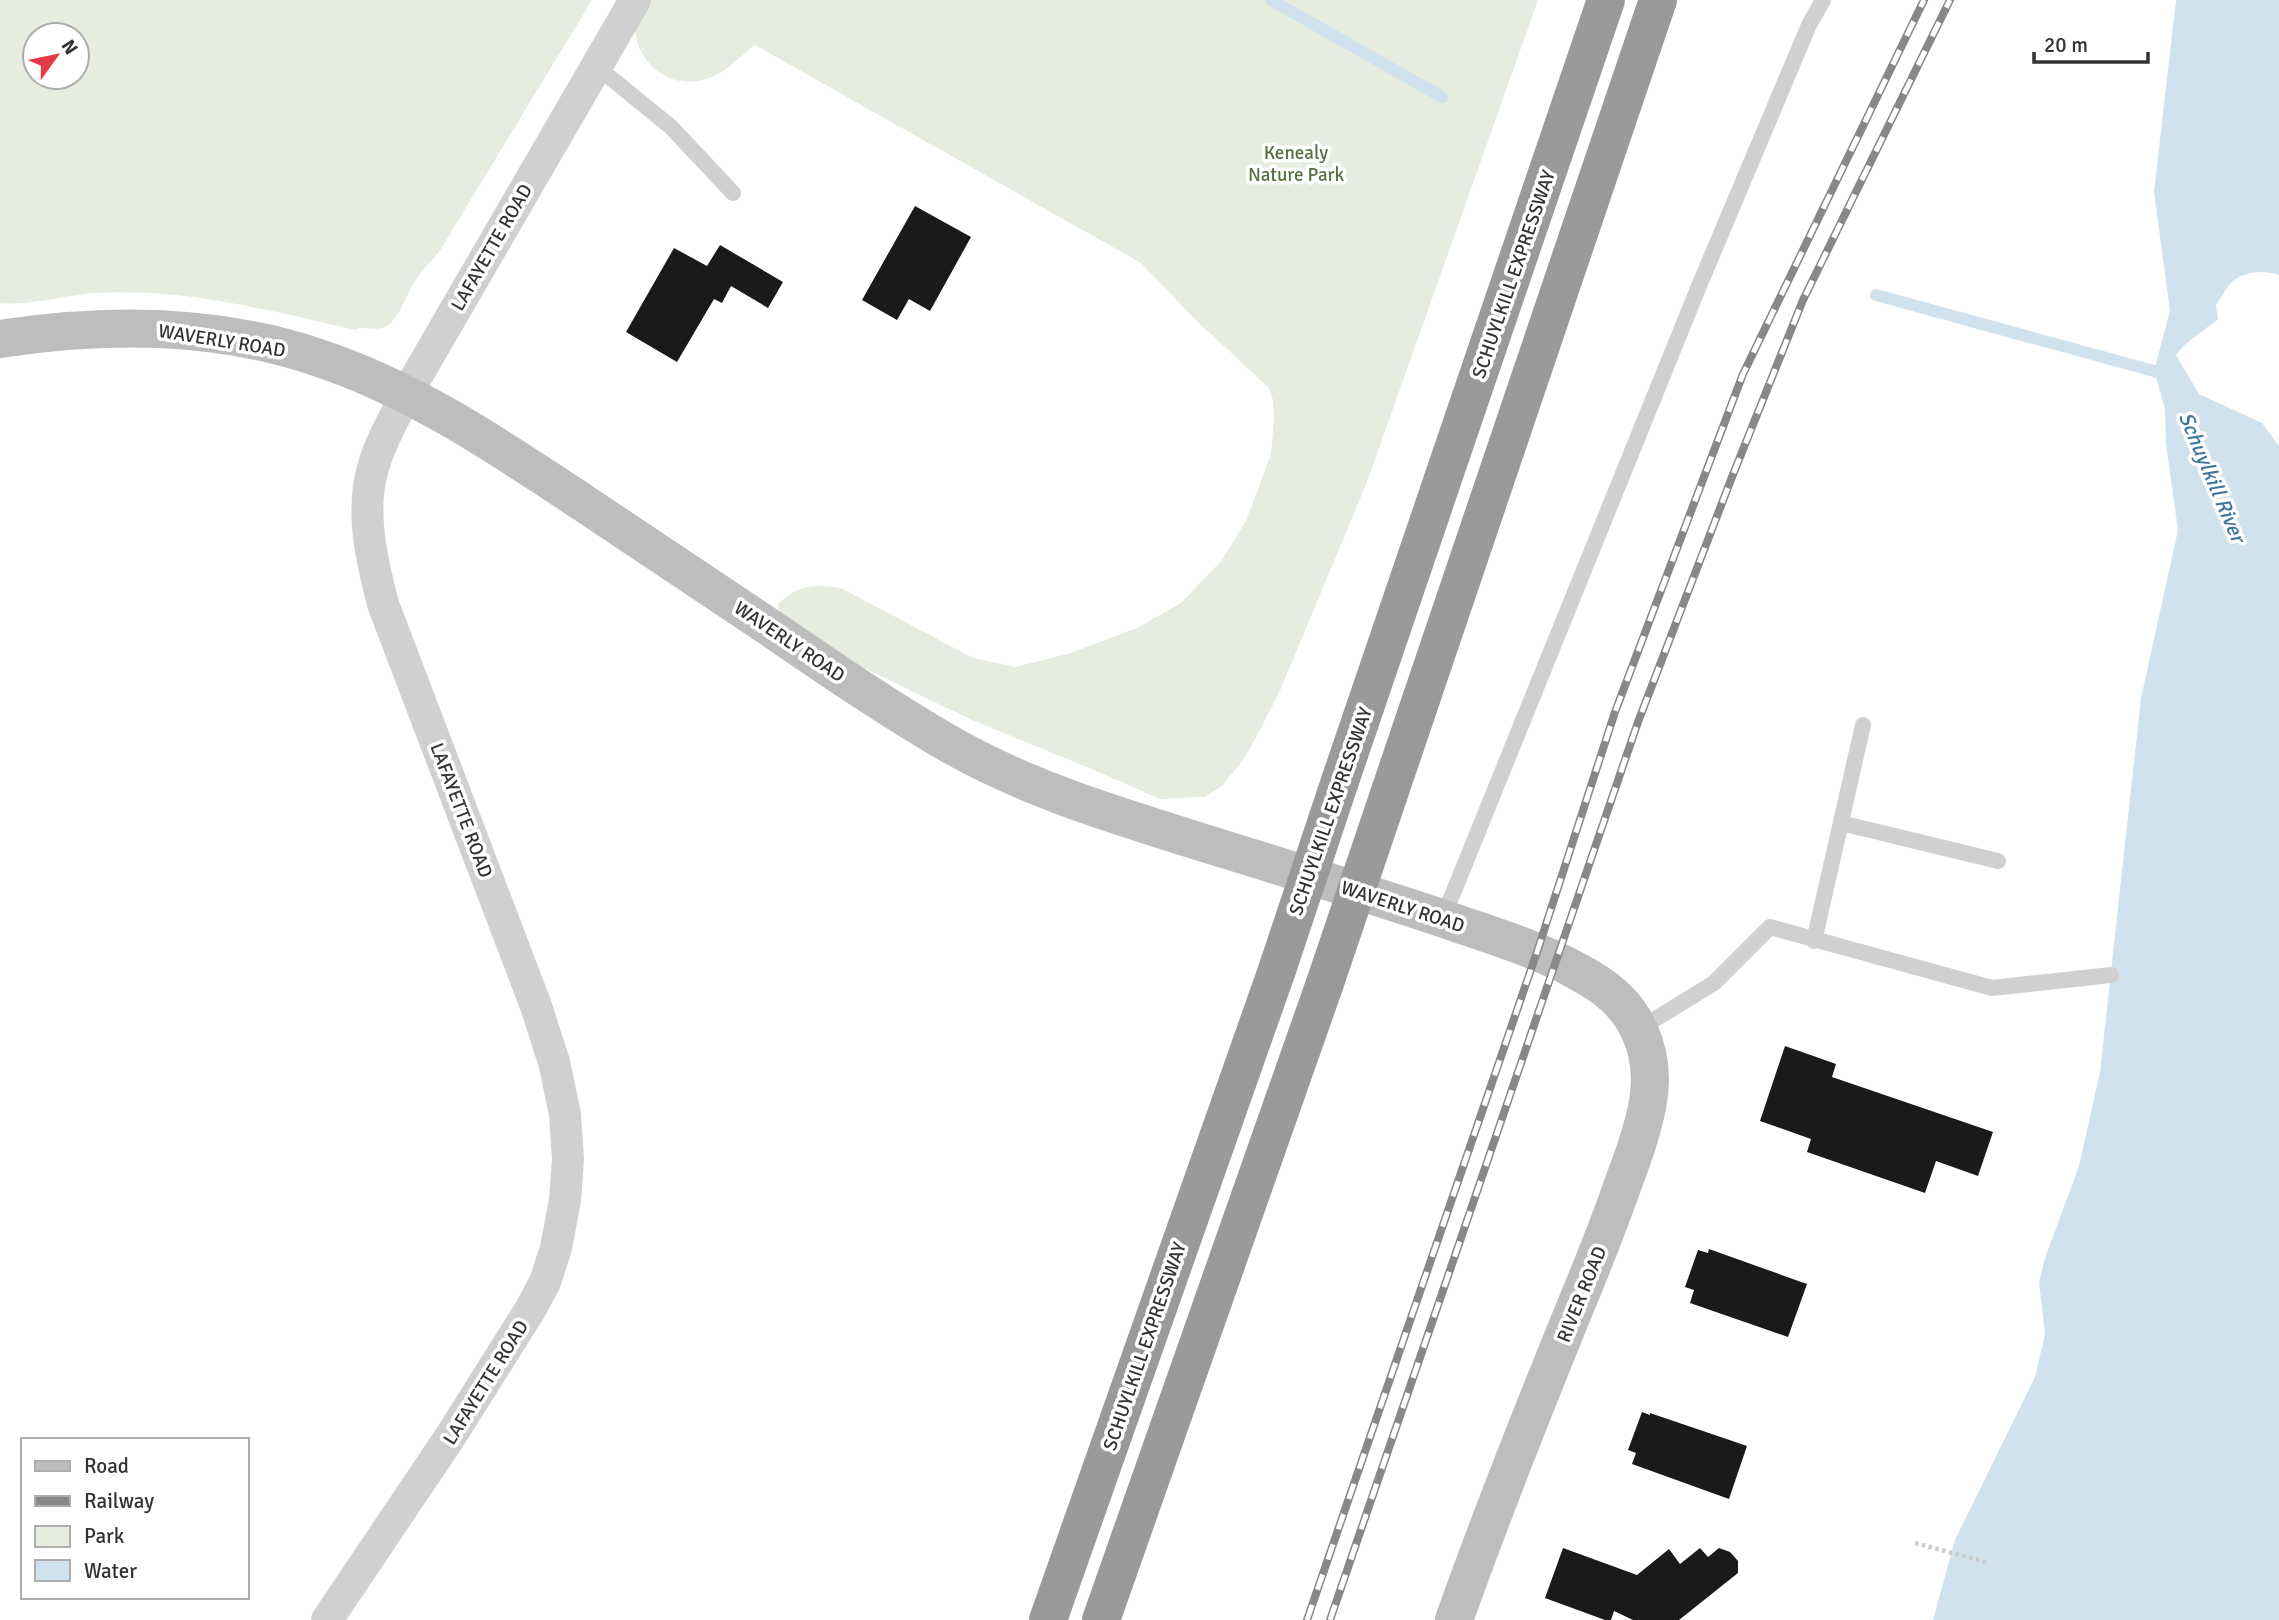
<svg xmlns="http://www.w3.org/2000/svg" width="2279" height="1620" viewBox="0 0 2279 1620" font-family="Signika,sans-serif">
<rect width="100%" height="100%" fill="#fff"/>
<g fill="#e6ecdf" fill-rule="evenodd">
<path d="M 0,0 L 592,0 L 439,252 C 431,261 423,269 417,278 C 406,293 402,315 387,326 C 376,333 365,324 355,330 C 269,310 184,288 96,293 C 63,295 32,306 0,303 ZM 77,35 L 77,77 L 35,77 L 35,35 Z"/>
<path d="M 650,0 L 1538,0 L 1367,482 L 1279,693 L 1246,756 L 1222,786 L 1205,797 L 1160,799 L 1094,770 L 970,719 L 812,643 L 779,616 L 778,605 C 796,584 817,583 843,589 L 973,658 L 1015,667 L 1071,653 L 1137,628 L 1181,603 L 1222,560 L 1246,521 L 1271,454 L 1274,419 L 1273,400 L 1269,388 L 1198,322 L 1141,263 L 755,45 C 742,55 727,71 712,77 C 683,89 653,77 640,49 C 637,43 634,30 635,23 C 637,16 646,7 650,0 Z"/>
</g>
<path fill="#cfe2ee" d="M 2176,0 L 2279,0 L 2279,275 C 2265,270 2246,271 2233,281 C 2227,286 2221,298 2216,305 L 2218,319 C 2204,331 2187,340 2176,355 L 2199,394 L 2262,423 L 2279,446 L 2279,1620 L 1933,1620 L 1955,1540 L 2035,1377 L 2045,1334 L 2039,1282 L 2045,1258 L 2079,1166 L 2100,1072 L 2141,698 L 2178,530 L 2166,444 L 2165,409 L 2154,371 L 2170,311 L 2154,192 Z"/>
<g fill="none" stroke-linecap="round" stroke-linejoin="round">
<g stroke="#cfe2ee" stroke-width="12">
<polyline points="1271,0 1442,97"/>
<polyline points="1876,295 2154,371 2169,378"/>
</g>
</g>
<g fill="#1a1a1a">
<polygon points="915,206 971,237 930,311 909,299 897,320 862,300"/>
<polygon points="720,245 783,282 768,308 731,286 722,303 714,299 677,362 626,332 674,248 707,266"/>
<polygon points="1785,1046 1836,1064 1832,1077 1993,1132 1978,1176 1936,1161 1925,1193 1807,1152 1811,1139 1760,1121"/>
<polygon points="1709,1249 1807,1284 1788,1337 1690,1303 1694,1290 1685,1287 1698,1250 1708,1253"/>
<polygon points="1642,1412 1650,1415 1650,1413 1747,1446 1729,1499 1632,1464 1636,1453 1628,1450"/>
<polygon points="1563,1548 1637,1575 1669,1549 1680,1564 1700,1548 1708,1557 1719,1548 1730,1552 1738,1561 1738,1573 1679,1620 1633,1620 1614,1611 1611,1620 1605,1620 1545,1598"/>
</g>
<g fill="none" stroke-linecap="round" stroke-linejoin="round">
<polyline stroke="#cdcdcd" stroke-width="4.5" stroke-dasharray="3.5 3.5" stroke-linecap="butt" points="1915,1543 1986,1562"/>
<g stroke="#d0d0d0" stroke-width="16">
<polyline points="596,66 671,127 733,193"/>
<polyline points="1841,823 1998,861"/>
<polyline points="1443,918 1699,286 1809,25 1823,0"/>
<polyline points="1814,941 1863,725"/>
<polyline points="1639,1029 1714,983 1770,927 1992,988 2111,975"/>
</g>
<path stroke="#d0d0d0" stroke-width="32" d="M 327,1620 L 450,1437 L 530,1310 L 545,1282 L 556,1248 L 565,1200 L 568,1159 L 565,1114 L 554,1062 L 536,1006 L 383,604 C 372,561 360,512 373,468 C 380,442 395,417 407,393 L 635,0"/>
<path stroke="#bdbdbd" stroke-width="38" d="M 0,339 C 104,323 215,323 316,357 C 414,389 499,447 585,504 C 646,545 708,586 769,627 C 826,666 884,706 944,741 C 1033,793 1132,820 1230,851 C 1304,874 1379,897 1453,922 C 1499,938 1547,952 1589,978 C 1610,990 1629,1008 1639,1030 C 1650,1053 1652,1078 1648,1102 C 1643,1130 1633,1157 1623,1184 C 1608,1227 1591,1269 1574,1310 C 1532,1413 1491,1516 1454,1620"/>
<g stroke="#9a9a9a" stroke-width="38">
<polyline points="1340,781 1606,0"/>
<polyline points="1388,797 1658,0"/>
<polyline points="1048,1620 1277,970"/>
<polyline points="1101,1620 1324,986"/>
</g>
<g stroke="#888" stroke-width="8">
<g id="rail">
<polyline points="1307,1620 1537,952 1615,712 1743,374 1924,0"/>
<polyline points="1330,1620 1638,722 1732,477 1803,300 1950,0"/>
</g>
</g>
<use href="#rail" stroke="#fff" stroke-width="5" stroke-dasharray="16" stroke-linecap="butt"/>
<g stroke="#9a9a9a" stroke-width="38">
<polyline points="1277,970 1340,781"/>
<polyline points="1324,986 1388,797"/>
</g>
</g>
<g text-anchor="middle" stroke-width="7" stroke-linejoin="round" paint-order="stroke">
<g font-size="19" fill="#56703f" stroke="#fff">
<text x="1296" y="159">Kenealy<tspan x="1296" dy="22">Nature Park</tspan></text>
</g>
<g font-size="19" fill="#333" stroke="#fff">
<text transform="translate(491 247) rotate(-60)" y="7">LAFAYETTE ROAD</text>
<text transform="translate(1513 274) rotate(-71)" y="7">SCHUYLKILL EXPRESSWAY</text>
<text transform="translate(222 340) rotate(9)" y="7">WAVERLY ROAD</text>
<text transform="translate(790 641) rotate(34)" y="7">WAVERLY ROAD</text>
<text transform="translate(462 810) rotate(69)" y="7">LAFAYETTE ROAD</text>
<text transform="translate(1330 811) rotate(-71)" y="7">SCHUYLKILL EXPRESSWAY</text>
<text transform="translate(1403 906) rotate(18)" y="7">WAVERLY ROAD</text>
<text transform="translate(1581 1294) rotate(-68)" y="7">RIVER ROAD</text>
<text transform="translate(1144 1346) rotate(-71)" y="7">SCHUYLKILL EXPRESSWAY</text>
<text transform="translate(485 1382) rotate(-58)" y="7">LAFAYETTE ROAD</text>
</g>
<g font-size="21" font-style="italic" fill="#3f7597" stroke="#fff">
<text transform="translate(2212 477) rotate(67)" y="7">Schuylkill River</text>
</g>
</g>
<rect x="21" y="1438" width="228" height="161" fill="#ffffff" stroke="#adadad" stroke-width="2"/>
<rect x="35" y="1461" width="35" height="10" fill="#bdbdbd" stroke="#adadad" stroke-width="2"/>
<text x="84" y="1473" font-size="21" fill="#333333">Road</text>
<rect x="35" y="1496" width="35" height="10" fill="#888888" stroke="#adadad" stroke-width="2"/>
<text x="84" y="1508" font-size="21" fill="#333333">Railway</text>
<rect x="35" y="1526" width="35" height="21" fill="#e6ecdf" stroke="#adadad" stroke-width="2"/>
<text x="84" y="1543" font-size="21" fill="#333333">Park</text>
<rect x="35" y="1560" width="35" height="21" fill="#cfe2ee" stroke="#adadad" stroke-width="2"/>
<text x="84" y="1578" font-size="21" fill="#333333">Water</text>
<g transform="translate(56 56) rotate(57)"><circle r="33" fill="#ffffff" stroke="#adadad" stroke-width="2"/>
<path d="M0-5L12 26L0 18L-12 26Z" fill="#e63946"/>
<text y="-10" font-size="19" font-weight="bold" text-anchor="middle" fill="#333333">N</text>
</g>
<path d="M2034 52v10h114v-10" fill="none" stroke="#333333" stroke-width="3.5"/>
<text x="2044" y="52" font-size="21" fill="#333333" stroke="#ffffff" stroke-width="5" paint-order="stroke">20 m</text>
</svg>
